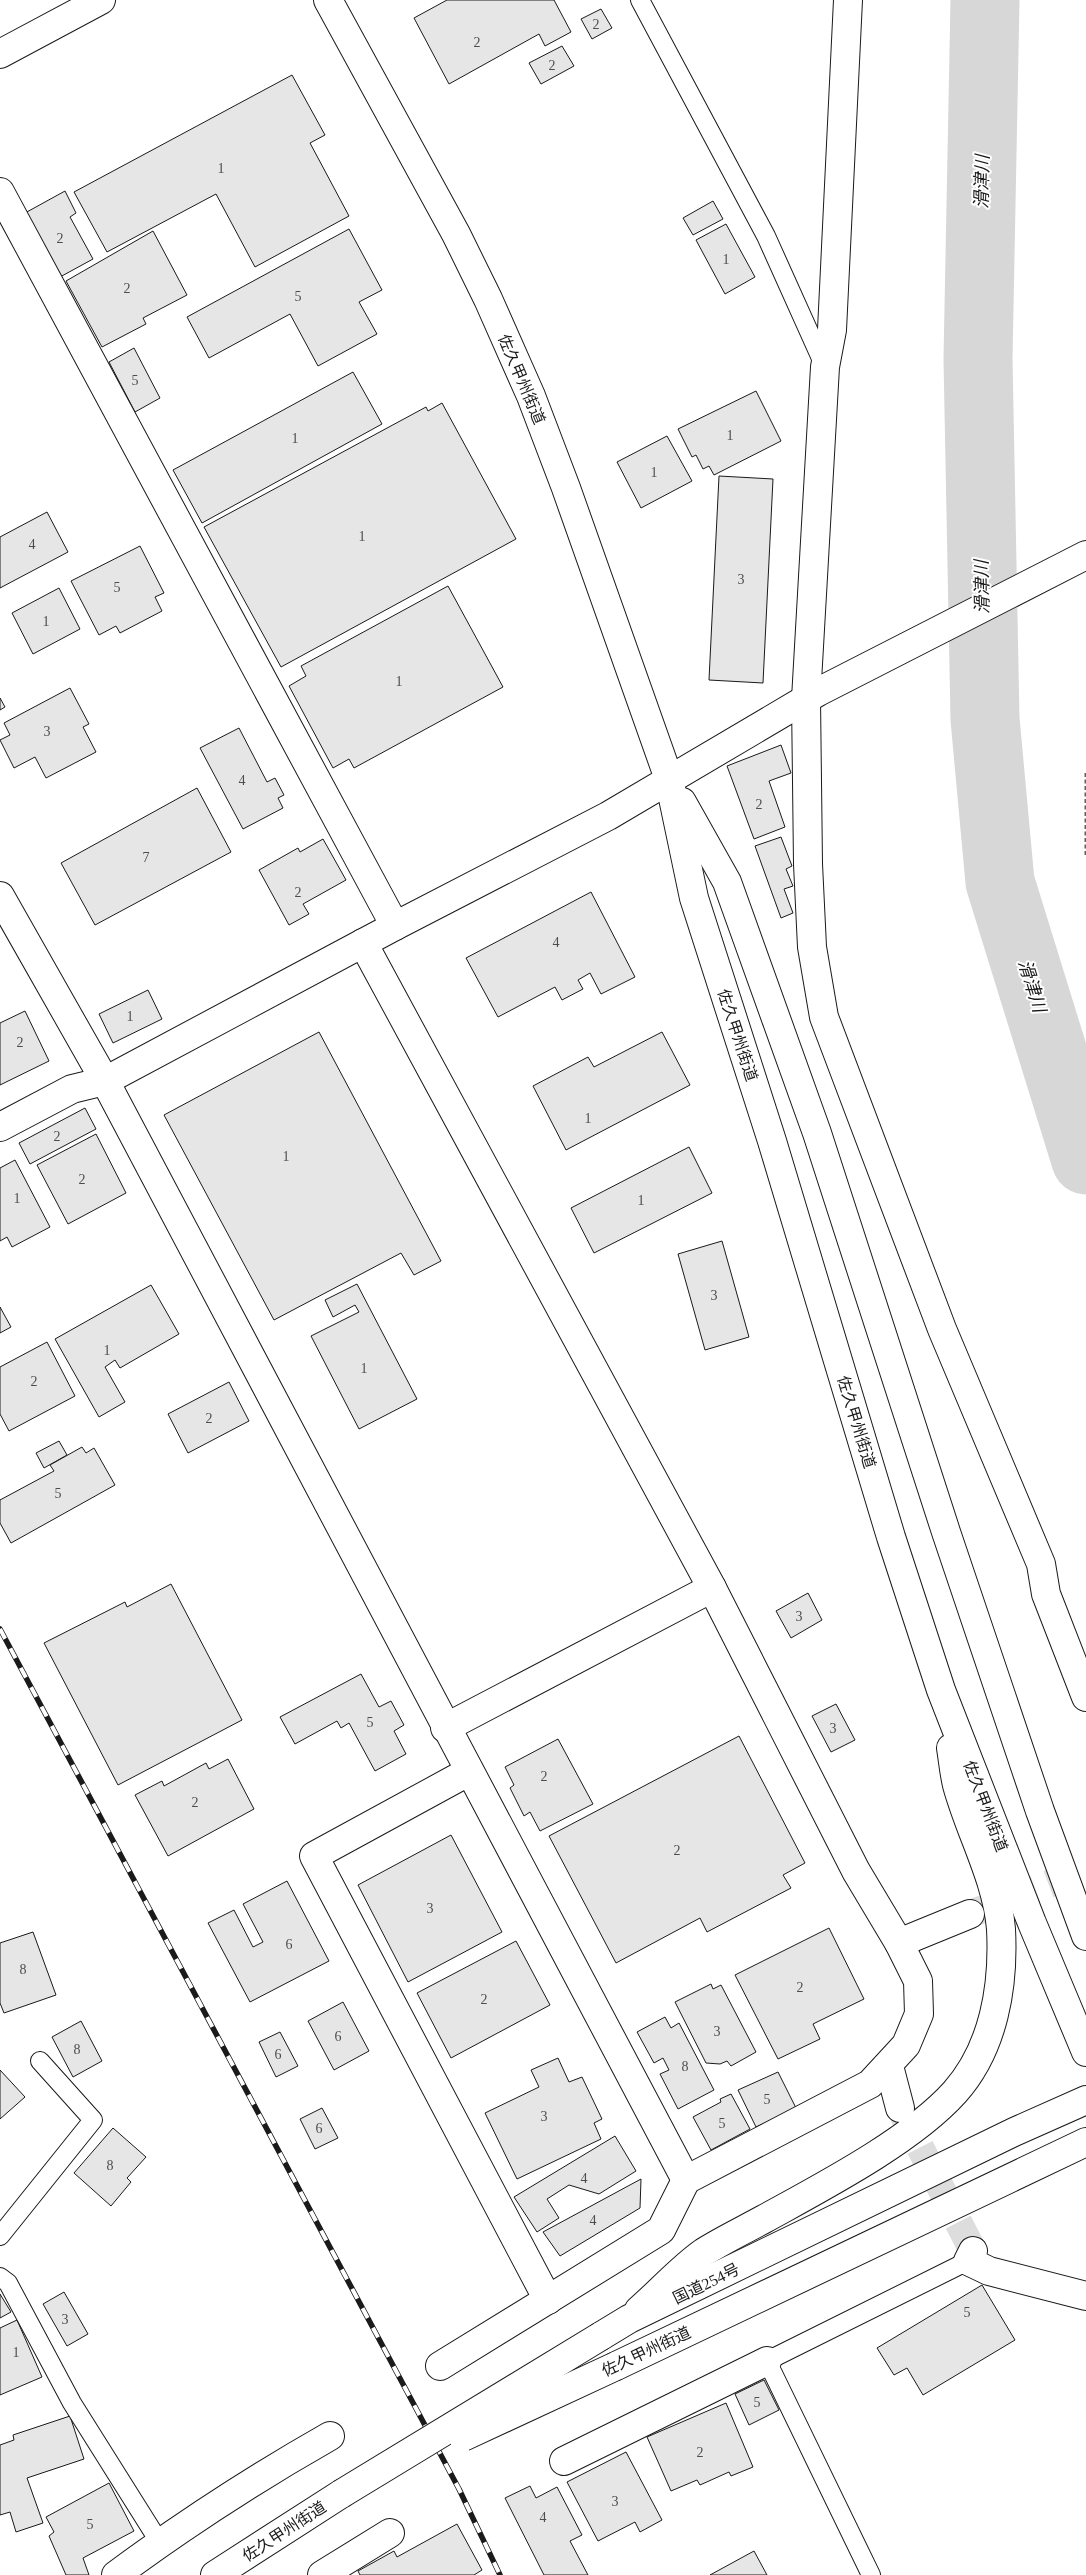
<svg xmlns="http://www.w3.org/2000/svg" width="1086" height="2575" viewBox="0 0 1086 2575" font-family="'Times New Roman','Noto Sans JP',serif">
<rect width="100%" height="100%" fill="#fff"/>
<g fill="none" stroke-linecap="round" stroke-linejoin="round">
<polyline stroke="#d7d7d7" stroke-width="69" points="985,0 978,359 985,719 1000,882 1086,1160"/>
</g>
<g fill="#e6e6e6" stroke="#1a1a1a">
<polygon points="447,0 554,0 571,32 545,46 539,34 449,84 414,18"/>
<polygon points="601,9 612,28 592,39 581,19"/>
<polygon points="562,46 574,66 541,84 529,63"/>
<polygon points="292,75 325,135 310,143 349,216 255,267 216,194 107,252 74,192"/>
<polygon points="65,191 76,213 70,217 93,259 60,277 25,213"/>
<polygon points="713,201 723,219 693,235 683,218"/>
<polygon points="726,224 755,277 725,294 696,240"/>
<polygon points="349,229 382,290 359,302 377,334 318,366 290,314 209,358 187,317"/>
<polygon points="153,231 187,295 143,318 146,324 102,347 66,281"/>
<polygon points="134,348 160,398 135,412 109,362"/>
<polygon points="353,372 382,424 202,523 173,470"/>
<polygon points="756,391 781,441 714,475 709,466 703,469 696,455 692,457 678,429"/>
<polygon points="442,403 516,539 281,667 204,527 426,407 428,411"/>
<polygon points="667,436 692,481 641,508 617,462"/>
<polygon points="719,476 773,479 763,683 709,680"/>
<polygon points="47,512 68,552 0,588 0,537"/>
<polygon points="140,546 164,593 155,597 162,611 120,633 116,626 99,635 71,581"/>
<polygon points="448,586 503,687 354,768 349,759 333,768 289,686 306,676 301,666"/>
<polygon points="59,588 80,629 33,654 12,613"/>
<polygon points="70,688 89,724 83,727 96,752 46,778 35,757 14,768 0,740 10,735 4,723"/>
<polygon points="0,698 5,707 0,710"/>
<polygon points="239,728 267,782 275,778 284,795 278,798 283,808 243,829 200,748"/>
<polygon points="781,745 791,773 769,781 785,827 754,839 727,766"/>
<polygon points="197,788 231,852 95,925 61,863"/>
<polygon points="781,837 792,866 786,869 793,886 784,889 793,913 781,918 755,846"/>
<polygon points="323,839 346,880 303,904 309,914 289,925 259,870 298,848 300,852"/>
<polygon points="591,892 635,977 601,994 590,973 578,980 583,989 562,1000 555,987 498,1017 466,958"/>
<polygon points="148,990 162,1019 113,1043 99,1014"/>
<polygon points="25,1011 49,1061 0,1085 0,1023"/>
<polygon points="319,1032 441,1261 414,1275 401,1253 274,1320 164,1115"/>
<polygon points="662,1032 690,1085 566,1150 533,1086 588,1057 594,1067"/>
<polygon points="85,1108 96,1129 30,1164 19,1143"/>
<polygon points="96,1134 126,1193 68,1224 37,1165"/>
<polygon points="689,1147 712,1193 594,1253 571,1208"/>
<polygon points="15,1160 50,1227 12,1247 7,1237 0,1241 0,1168"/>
<polygon points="722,1241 749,1337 705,1350 678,1254"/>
<polygon points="357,1284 417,1399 359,1429 311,1336 359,1312 355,1305 333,1317 325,1300"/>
<polygon points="151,1285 179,1334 120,1368 115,1360 105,1367 125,1402 99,1417 55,1339"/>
<polygon points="0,1307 11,1327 0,1333"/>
<polygon points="47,1342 75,1396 9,1431 0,1414 0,1367"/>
<polygon points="229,1382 249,1421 188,1453 168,1414"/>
<polygon points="59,1441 67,1455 44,1468 36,1453"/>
<polygon points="82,1447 86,1453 94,1448 115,1485 11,1543 0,1523 0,1500 54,1471 50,1465"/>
<polygon points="171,1584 242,1720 118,1785 44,1643 125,1602 127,1607"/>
<polygon points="808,1593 822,1620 791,1638 776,1611"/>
<polygon points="361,1674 379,1707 391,1701 404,1725 394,1731 406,1754 375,1771 349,1723 341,1728 337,1721 295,1744 280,1717"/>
<polygon points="836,1704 855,1740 831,1752 812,1716"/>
<polygon points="739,1736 805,1863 783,1875 791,1888 707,1932 700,1918 616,1963 549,1836"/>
<polygon points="558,1739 593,1804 540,1831 530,1812 524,1816 510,1788 514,1785 505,1767"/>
<polygon points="228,1759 254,1809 168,1856 135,1795 162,1781 164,1786 206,1763 209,1769"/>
<polygon points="451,1835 502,1932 408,1982 358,1885"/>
<polygon points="287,1881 329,1961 250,2002 208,1923 234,1910 253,1947 263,1942 243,1904"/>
<polygon points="829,1928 864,1999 813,2024 820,2039 778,2059 735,1975"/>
<polygon points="33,1932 56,1995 4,2013 0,2003 0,1943"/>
<polygon points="516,1941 550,2005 451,2058 417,1993"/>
<polygon points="711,1984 713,1989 721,1985 756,2052 731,2066 727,2061 720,2064 706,2063 675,2002"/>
<polygon points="343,2002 369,2051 334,2070 308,2021"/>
<polygon points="665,2017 671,2028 679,2023 714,2090 678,2109 660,2074 669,2070 663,2058 654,2063 637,2032"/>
<polygon points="81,2021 102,2061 73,2077 52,2037"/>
<polygon points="280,2032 298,2066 276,2077 259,2042"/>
<polygon points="558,2058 569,2082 582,2077 602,2119 594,2123 601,2139 517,2179 485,2113 539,2087 531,2070"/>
<polygon points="0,2070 25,2097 0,2119"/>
<polygon points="778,2072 796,2108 756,2127 738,2090"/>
<polygon points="731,2094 750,2129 711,2150 693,2117 721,2102 720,2099"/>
<polygon points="322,2108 338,2138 315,2149 300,2119"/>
<polygon points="113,2128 146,2157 127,2178 131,2182 111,2206 74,2173"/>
<polygon points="615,2136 636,2171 599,2194 569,2185 547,2199 559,2218 537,2232 514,2197"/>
<polygon points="641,2179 640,2208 560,2256 543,2232"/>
<polygon points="982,2285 1015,2340 923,2395 907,2368 894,2375 877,2348"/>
<polygon points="64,2292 88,2334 67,2346 43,2304"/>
<polygon points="0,2294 11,2312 0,2318"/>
<polygon points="17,2320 42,2377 0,2395 0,2328"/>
<polygon points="764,2380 779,2410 749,2425 735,2394"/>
<polygon points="726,2403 753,2467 731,2476 729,2472 700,2485 697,2480 671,2491 647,2437"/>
<polygon points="70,2416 84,2459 27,2478 43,2523 16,2532 10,2512 0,2515 0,2445 14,2440 13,2435"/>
<polygon points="626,2452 662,2520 640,2532 635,2522 598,2541 567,2482"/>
<polygon points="109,2483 134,2531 83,2558 89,2575 66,2575 49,2536 54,2532 46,2517"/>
<polygon points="530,2486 536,2498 557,2487 582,2535 570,2541 588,2575 544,2575 505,2498"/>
<polygon points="457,2524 482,2570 474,2575 360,2575 358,2571 394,2551 397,2557"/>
<polygon points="754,2551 767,2575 710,2575"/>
</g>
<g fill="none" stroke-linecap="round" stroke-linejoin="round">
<g stroke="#ddd" stroke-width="28" stroke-dasharray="28 14" stroke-linecap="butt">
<polyline points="970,1914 1086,1870"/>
<polyline points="901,2110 973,2251"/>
</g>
<g stroke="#1a1a1a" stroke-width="20">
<g id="lane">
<polyline points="640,0 766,236 824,365"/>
<polyline points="0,2236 93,2120 40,2061"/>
<polyline points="0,2277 8,2283 72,2403 160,2543"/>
<polyline points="871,2575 767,2361 968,2261"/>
</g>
</g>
<g stroke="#1a1a1a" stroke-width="30">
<g id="street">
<polyline points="848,0 832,330 825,367 806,699 808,864 812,947 824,1017 942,1329 1041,1564 1046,1594 1086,1697"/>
<polyline points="0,54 101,0"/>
<polyline points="0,192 395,926"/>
<polyline points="0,896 105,1081 686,2180"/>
<polyline points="363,943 712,1588 856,1871 899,1943 918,1981 919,2014 906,2045 870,2084 686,2180 661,2230 440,2366"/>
<polyline points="0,1127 72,1089 105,1081 395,926 608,816 818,692 1086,555"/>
<polyline points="445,1728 712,1588"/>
<polyline points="468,1772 314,1856 548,2300"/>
<polyline points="899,1943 970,1914"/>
<polyline points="889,2066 900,2108"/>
<polyline points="973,2251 968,2261 989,2271 1086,2296"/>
<polyline points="564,2461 767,2361"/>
<path d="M 116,2575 C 185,2524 256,2478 330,2436"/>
<polyline points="322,2575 390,2533"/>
</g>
</g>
<g stroke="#1a1a1a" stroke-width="30">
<g id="secondary">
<polyline points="328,0 456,234 488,299 531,396 566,488 669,779 694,898 772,1141 891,1537 941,1690 1032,1923 1086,2052"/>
<polyline points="682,802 727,882 817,1133 946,1532 1040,1811 1086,1936"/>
<path d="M 639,2310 C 661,2291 681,2268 704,2252 C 723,2240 744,2230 764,2219 C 822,2187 911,2141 955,2092 C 994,2048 1004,1986 1001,1929 C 997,1879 970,1833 957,1785 C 954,1773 953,1760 951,1748"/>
</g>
</g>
<g stroke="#1a1a1a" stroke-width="30">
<g id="highway">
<polyline points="601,2336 629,2319 1014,2132 1086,2100"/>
<polyline points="616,2366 1086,2142"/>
<polyline points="215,2575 341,2494"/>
</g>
</g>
<polyline stroke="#5f5f5f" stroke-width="3" stroke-dasharray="4 2.5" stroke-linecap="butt" points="1086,773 1086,857"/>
<use href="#lane" stroke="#fff" stroke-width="18"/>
<use href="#street" stroke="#fff" stroke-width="28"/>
<use href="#secondary" stroke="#fff" stroke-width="28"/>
<use href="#highway" stroke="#fff" stroke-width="28"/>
<g stroke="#1a1a1a" stroke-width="5.5">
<polyline id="rail" points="0,1629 459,2489 500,2575"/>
</g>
<use href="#rail" stroke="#fff" stroke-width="4" stroke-dasharray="11" stroke-linecap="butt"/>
<g stroke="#1a1a1a" stroke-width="30" stroke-linecap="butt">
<g id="highway-bridge">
<polyline points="463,2437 616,2366"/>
<polyline points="341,2494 601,2336"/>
</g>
</g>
<use href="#highway-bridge" stroke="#fff" stroke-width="28"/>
</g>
<g text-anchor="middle" stroke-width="4" stroke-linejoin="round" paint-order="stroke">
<g font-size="14" fill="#4d4d4d">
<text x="596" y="29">2</text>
<text x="477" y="47">2</text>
<text x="552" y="70">2</text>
<text x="221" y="173">1</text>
<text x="60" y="243">2</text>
<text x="726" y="264">1</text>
<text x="127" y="293">2</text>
<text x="298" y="301">5</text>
<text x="135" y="385">5</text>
<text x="730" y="440">1</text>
<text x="295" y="443">1</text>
<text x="654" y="477">1</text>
<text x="362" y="541">1</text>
<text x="32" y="549">4</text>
<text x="741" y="584">3</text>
<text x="117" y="592">5</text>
<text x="46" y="626">1</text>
<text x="399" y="686">1</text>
<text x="47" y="736">3</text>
<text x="242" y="785">4</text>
<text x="759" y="809">2</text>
<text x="146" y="862">7</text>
<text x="298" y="897">2</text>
<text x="556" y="947">4</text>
<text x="130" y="1021">1</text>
<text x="20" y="1047">2</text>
<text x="588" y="1123">1</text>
<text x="57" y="1141">2</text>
<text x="286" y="1161">1</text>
<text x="82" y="1184">2</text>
<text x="17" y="1203">1</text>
<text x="641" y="1205">1</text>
<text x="714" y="1300">3</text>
<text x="107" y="1355">1</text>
<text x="364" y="1373">1</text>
<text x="34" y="1386">2</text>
<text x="209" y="1423">2</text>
<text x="58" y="1498">5</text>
<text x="799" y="1621">3</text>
<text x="370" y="1727">5</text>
<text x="833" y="1733">3</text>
<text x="544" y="1781">2</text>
<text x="195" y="1807">2</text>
<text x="677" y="1855">2</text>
<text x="430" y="1913">3</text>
<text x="289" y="1949">6</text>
<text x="23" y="1974">8</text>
<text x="800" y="1992">2</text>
<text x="484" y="2004">2</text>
<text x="717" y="2036">3</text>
<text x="338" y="2041">6</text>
<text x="77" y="2054">8</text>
<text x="278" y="2059">6</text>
<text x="685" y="2071">8</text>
<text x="767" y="2104">5</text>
<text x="544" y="2121">3</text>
<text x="722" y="2128">5</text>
<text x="319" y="2133">6</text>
<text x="110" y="2170">8</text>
<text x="584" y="2183">4</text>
<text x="593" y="2225">4</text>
<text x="967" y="2317">5</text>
<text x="65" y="2324">3</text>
<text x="16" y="2357">1</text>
<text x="757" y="2407">5</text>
<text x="700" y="2457">2</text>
<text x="615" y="2506">3</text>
<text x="543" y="2522">4</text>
<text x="90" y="2529">5</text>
</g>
<g font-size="16" fill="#1a1a1a" stroke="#fff">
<text transform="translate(522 379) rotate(67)" y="6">佐久甲州街道</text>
<text transform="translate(738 1035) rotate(72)" y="6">佐久甲州街道</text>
<text transform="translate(857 1422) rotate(73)" y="6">佐久甲州街道</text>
<text transform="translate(986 1806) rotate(69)" y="6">佐久甲州街道</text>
<text transform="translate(706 2283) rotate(-26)" y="6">国道254号</text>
<text transform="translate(646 2351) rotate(-25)" y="6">佐久甲州街道</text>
<text transform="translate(284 2531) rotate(-33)" y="6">佐久甲州街道</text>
</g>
<g font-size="18" font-style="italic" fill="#1a1a1a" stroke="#fff">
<text transform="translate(982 182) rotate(-89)" y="6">滑津川</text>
<text transform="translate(982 587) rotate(-91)" y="6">滑津川</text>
<text transform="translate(1032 986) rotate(73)" y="6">滑津川</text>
</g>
</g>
</svg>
